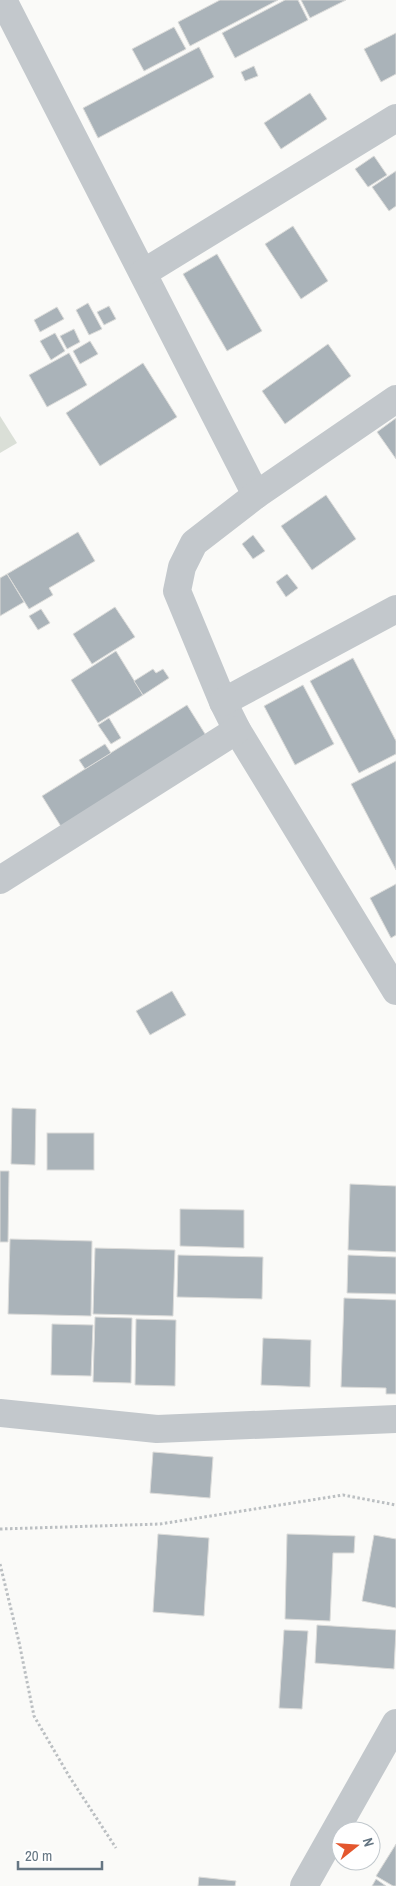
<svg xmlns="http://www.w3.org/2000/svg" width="396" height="1886" viewBox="0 0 396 1886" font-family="'Archivo Narrow',sans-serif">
<rect width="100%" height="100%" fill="#fafaf8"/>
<polygon fill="#dadfd7" points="0,416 17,443 0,453"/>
<g fill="#aab3b9" stroke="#dcdcda">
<polygon points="220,0 278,0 190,46 178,22"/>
<polygon points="285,0 298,0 308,20 235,58 222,33"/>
<polygon points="301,0 346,0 310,18"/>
<polygon points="174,27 186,49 144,71 132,49"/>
<polygon points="396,33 396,74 381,82 364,49"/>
<polygon points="199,47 214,77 98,138 83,108"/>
<polygon points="254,66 258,76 245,81 241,72"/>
<polygon points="310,93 327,119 281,149 264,123"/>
<polygon points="374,156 387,175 368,187 355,169"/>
<polygon points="396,171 396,206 389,211 372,187"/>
<polygon points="293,226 328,281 301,299 265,244"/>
<polygon points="217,254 262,331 227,351 183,274"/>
<polygon points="88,303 102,329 89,335 76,310"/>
<polygon points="109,306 116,319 104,325 97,312"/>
<polygon points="57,307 64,319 40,332 34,320"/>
<polygon points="74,329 80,342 67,349 60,336"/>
<polygon points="55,333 65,351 51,360 40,341"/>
<polygon points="90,341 98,354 80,364 73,351"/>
<polygon points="328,344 351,376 285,424 262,391"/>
<polygon points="69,353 87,385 47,407 29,375"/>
<polygon points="143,363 177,417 100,466 66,413"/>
<polygon points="396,418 396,459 377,432"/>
<polygon points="326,495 356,539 312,570 281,526"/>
<polygon points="78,532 95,561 49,588 53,595 29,609 7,574"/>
<polygon points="253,535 265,551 253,559 242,544"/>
<polygon points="7,574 24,602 0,616 0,578"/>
<polygon points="287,574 298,588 286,597 276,582"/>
<polygon points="115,607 135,637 92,664 73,634"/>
<polygon points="41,609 50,623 38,630 29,616"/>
<polygon points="116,651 143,695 98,723 71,680"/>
<polygon points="353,658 396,741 396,754 359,773 310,681"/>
<polygon points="153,669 156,673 163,669 169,678 143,695 134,681"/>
<polygon points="303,685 334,744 295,765 264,706"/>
<polygon points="187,705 207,737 62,828 42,796"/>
<polygon points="109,718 121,738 111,744 98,725"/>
<polygon points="105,744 111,753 85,769 79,760"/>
<polygon points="396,761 396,870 351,784"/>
<polygon points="396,884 396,935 391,938 370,898"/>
<polygon points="172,991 186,1015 150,1035 136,1011"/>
<polygon points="12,1108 36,1109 35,1165 11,1164"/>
<rect x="47" y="1133" width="47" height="37"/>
<polygon points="0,1171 9,1171 8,1242 0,1242"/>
<polygon points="350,1184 396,1186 396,1252 348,1250"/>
<polygon points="180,1209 244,1210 244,1248 180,1246"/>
<polygon points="10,1239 92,1241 91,1316 8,1314"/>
<polygon points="95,1248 175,1250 173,1316 93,1314"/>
<polygon points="178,1255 263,1257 262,1299 177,1297"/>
<polygon points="348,1255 396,1257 396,1294 347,1293"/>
<polygon points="344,1298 396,1300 396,1394 386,1394 386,1388 341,1387"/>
<polygon points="95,1317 132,1318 131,1383 93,1382"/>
<polygon points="136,1319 176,1320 175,1386 135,1385"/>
<polygon points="52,1324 93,1325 91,1376 51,1375"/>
<polygon points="263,1338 311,1340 310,1387 261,1385"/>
<polygon points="153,1452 213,1457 210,1498 150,1493"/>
<polygon points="158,1534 209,1538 204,1616 153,1612"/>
<polygon points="287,1534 355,1536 354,1553 333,1553 330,1621 285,1619"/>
<polygon points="374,1535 396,1539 396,1608 362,1601"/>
<polygon points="317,1625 396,1630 394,1669 315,1663"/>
<polygon points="284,1630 308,1631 302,1709 279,1708"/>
<polygon points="396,1844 396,1886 393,1886 376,1876"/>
<polygon points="199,1877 236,1881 235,1886 198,1886"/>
<polygon points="376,1879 386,1886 372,1886"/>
</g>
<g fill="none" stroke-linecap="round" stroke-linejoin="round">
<g stroke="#bbbfc2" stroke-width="3" stroke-dasharray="2.5 2.5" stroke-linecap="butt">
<polyline points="0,1529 160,1524 343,1495 396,1505"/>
<polyline points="0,1564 19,1642 34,1716 69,1776 116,1848"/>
</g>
<g stroke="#c3c8cc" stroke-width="28">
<polyline points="3,0 256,495"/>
<polyline points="143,273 396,118"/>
<polyline points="396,399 256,495 194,543 182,567 177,591 223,702 237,730 396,991"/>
<polyline points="223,702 396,609"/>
<polyline points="0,880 237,730"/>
<polyline points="0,1413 157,1429 396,1419"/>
<polyline points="304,1886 396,1723"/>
</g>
</g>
<g transform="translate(356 1846) rotate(73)"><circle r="24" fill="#ffffff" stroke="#c1c8cd"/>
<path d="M0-4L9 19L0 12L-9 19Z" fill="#e4572e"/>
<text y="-8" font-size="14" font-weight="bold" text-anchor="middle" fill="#657683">N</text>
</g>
<path d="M18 1861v8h84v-8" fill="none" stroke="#657683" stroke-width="2.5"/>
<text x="25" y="1861" font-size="15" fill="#657683" stroke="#ffffff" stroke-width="4" paint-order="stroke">20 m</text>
</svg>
